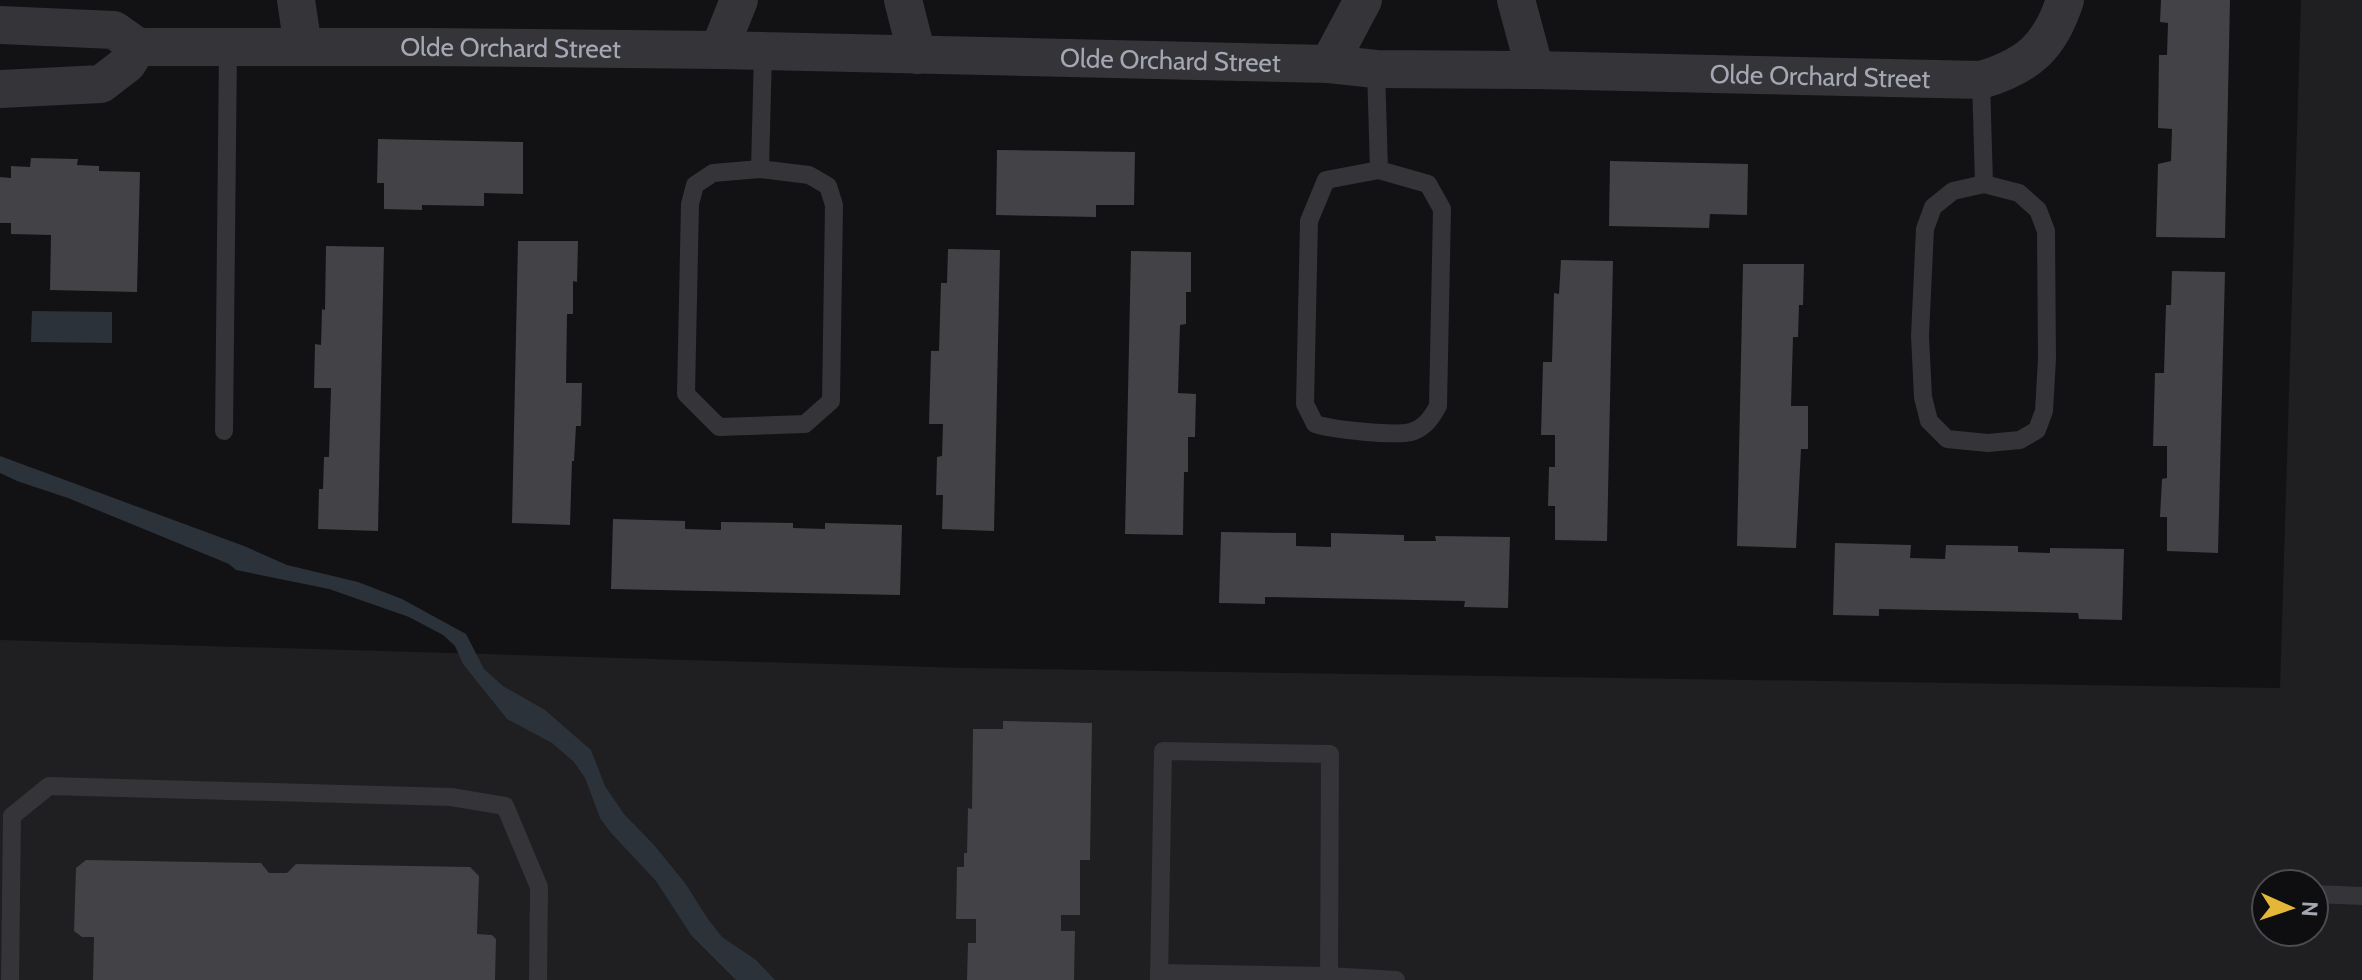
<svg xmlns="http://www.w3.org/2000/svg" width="2362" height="980" viewBox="0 0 2362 980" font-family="Cabin,sans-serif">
<rect width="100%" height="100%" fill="#121214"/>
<path fill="#1f1e21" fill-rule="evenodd" d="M 2301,0 L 2362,0 L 2362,980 L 0,980 L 0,640 L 966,668 L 2280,688 ZM 2266,884 L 2314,884 L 2314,932 L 2266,932 Z"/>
<g fill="#2c3239">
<polygon points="32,311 112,312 112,343 31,342"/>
<polygon points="0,456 244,546 287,565 358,582 402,599 466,634 484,669 503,686 545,710 591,750 605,786 624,814 654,845 685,883 708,919 722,937 756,960 775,980 736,980 691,935 656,881 611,833 600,818 585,778 574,762 552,743 507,719 463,664 455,646 443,635 409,617 329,589 236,570 229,564 68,498 17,481 0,473"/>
</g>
<g fill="#424247">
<polygon points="2161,0 2230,0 2225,238 2156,237 2158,164 2171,161 2172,129 2158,128 2159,55 2167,55 2168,23 2160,22"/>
<polygon points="378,139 523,142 523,194 484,193 484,206 422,205 422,210 384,209 384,183 377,183"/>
<polygon points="997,150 1135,152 1134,205 1096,205 1096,217 996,215"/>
<polygon points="31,158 78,159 77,165 99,166 99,171 140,172 137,292 50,290 51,235 11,234 11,223 0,223 0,177 11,178 11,166 30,167"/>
<polygon points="1610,161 1748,164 1747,215 1710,214 1709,228 1609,226"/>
<polygon points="518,241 578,241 577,282 573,281 573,314 567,314 566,383 582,383 581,426 576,426 574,461 572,461 570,525 512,523"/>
<polygon points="326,246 384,247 378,531 318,529 319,489 323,489 324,457 329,457 331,388 314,388 315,344 321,345 322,309 325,310"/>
<polygon points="948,249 1000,250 994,531 942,529 943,495 936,495 937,457 942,456 943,424 929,424 931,351 939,351 941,283 947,283"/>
<polygon points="1131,251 1191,252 1191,292 1186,292 1186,324 1180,325 1178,393 1196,394 1195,437 1188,437 1188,472 1184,472 1183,535 1125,534"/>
<polygon points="1561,260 1613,261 1607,541 1555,540 1555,506 1548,506 1549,467 1555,467 1555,435 1541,435 1543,362 1552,362 1554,293 1559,294"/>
<polygon points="1743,264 1804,264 1803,305 1799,305 1798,337 1793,337 1791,406 1808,406 1808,449 1801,449 1796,548 1737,546"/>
<polygon points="2172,271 2225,272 2218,553 2167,551 2167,517 2160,517 2162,479 2167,478 2167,446 2153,446 2155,373 2164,373 2166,305 2171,305"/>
<polygon points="613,519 685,521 685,529 721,530 721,522 793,523 793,528 825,529 825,523 902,525 900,595 611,589"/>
<polygon points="1221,532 1296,533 1296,546 1331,547 1331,533 1404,535 1404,541 1436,541 1435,536 1510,537 1508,608 1464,607 1465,601 1265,597 1265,604 1219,603"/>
<polygon points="1835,543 1911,545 1910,558 1945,559 1946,545 2018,546 2018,552 2050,553 2050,548 2124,549 2122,620 2079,619 2078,613 1879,609 1879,616 1833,615"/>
<polygon points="1003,721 1092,723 1090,860 1080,860 1080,915 1061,915 1061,931 1075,931 1074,980 967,980 968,943 976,943 976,919 956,919 957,867 964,867 964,853 967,853 968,808 972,809 973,729 1003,729"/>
<polygon points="86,860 261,863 269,873 287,873 296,864 470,867 479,876 477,934 492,935 496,939 495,980 93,980 94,937 82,937 74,931 76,868"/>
</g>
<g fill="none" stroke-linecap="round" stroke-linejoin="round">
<g stroke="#343439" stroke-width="18">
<path d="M 1376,69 L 1379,170 L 1326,180 L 1309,221 L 1305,404 L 1315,424 C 1334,430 1394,436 1411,432 C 1425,428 1432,417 1438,406 L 1442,209 L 1428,184 L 1379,170"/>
<polyline points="1981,80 1984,184 2019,193 2038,210 2046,231 2047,359 2044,411 2037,430 2020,440 1988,443 1947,439 1929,421 1923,397 1920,336 1925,229 1933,207 1953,191 1984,184"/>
<polyline points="760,169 809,175 828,186 834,205 831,401 805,424 719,427 686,394 690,204 695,185 713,173 760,169 763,52"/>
<polyline points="224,431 228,49"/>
<polyline points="2314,894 2362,896"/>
<polyline points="1159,973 1329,976"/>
<polyline points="10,980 12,816 49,786 451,797 505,806 539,887 538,980"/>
<polyline points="1159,980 1163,751 1330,754 1329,976 1396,980"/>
</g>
<g stroke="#343439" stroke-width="38">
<polyline points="296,0 303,47"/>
<polyline points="903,0 917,55"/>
<polyline points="1516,0 1535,70"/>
<path id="s1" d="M 0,25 L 114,30 L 138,47 L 430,47 L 719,50 L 1329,64 L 1376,69 L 1535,70 L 1981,80 C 2028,66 2050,47 2065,0"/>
<polyline points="719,50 739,0"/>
<polyline points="1329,64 1363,0"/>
<polyline points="0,89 101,84 127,64 138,47"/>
</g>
</g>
<g text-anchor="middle" stroke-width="6" stroke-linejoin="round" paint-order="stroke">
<g font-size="26" fill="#a5a8b3" stroke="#0e0d0f">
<text dy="9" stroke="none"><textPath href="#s1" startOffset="516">Olde Orchard Street</textPath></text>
<text dy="9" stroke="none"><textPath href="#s1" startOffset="1176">Olde Orchard Street</textPath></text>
<text dy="9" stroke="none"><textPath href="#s1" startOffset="1826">Olde Orchard Street</textPath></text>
</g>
</g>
<g transform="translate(2290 908) rotate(93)"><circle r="38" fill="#0e0d0f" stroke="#4a4b51" stroke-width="2"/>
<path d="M0-6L14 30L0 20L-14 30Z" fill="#e5b739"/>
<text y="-12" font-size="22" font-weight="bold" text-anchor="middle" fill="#a5a8b3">N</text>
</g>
</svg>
